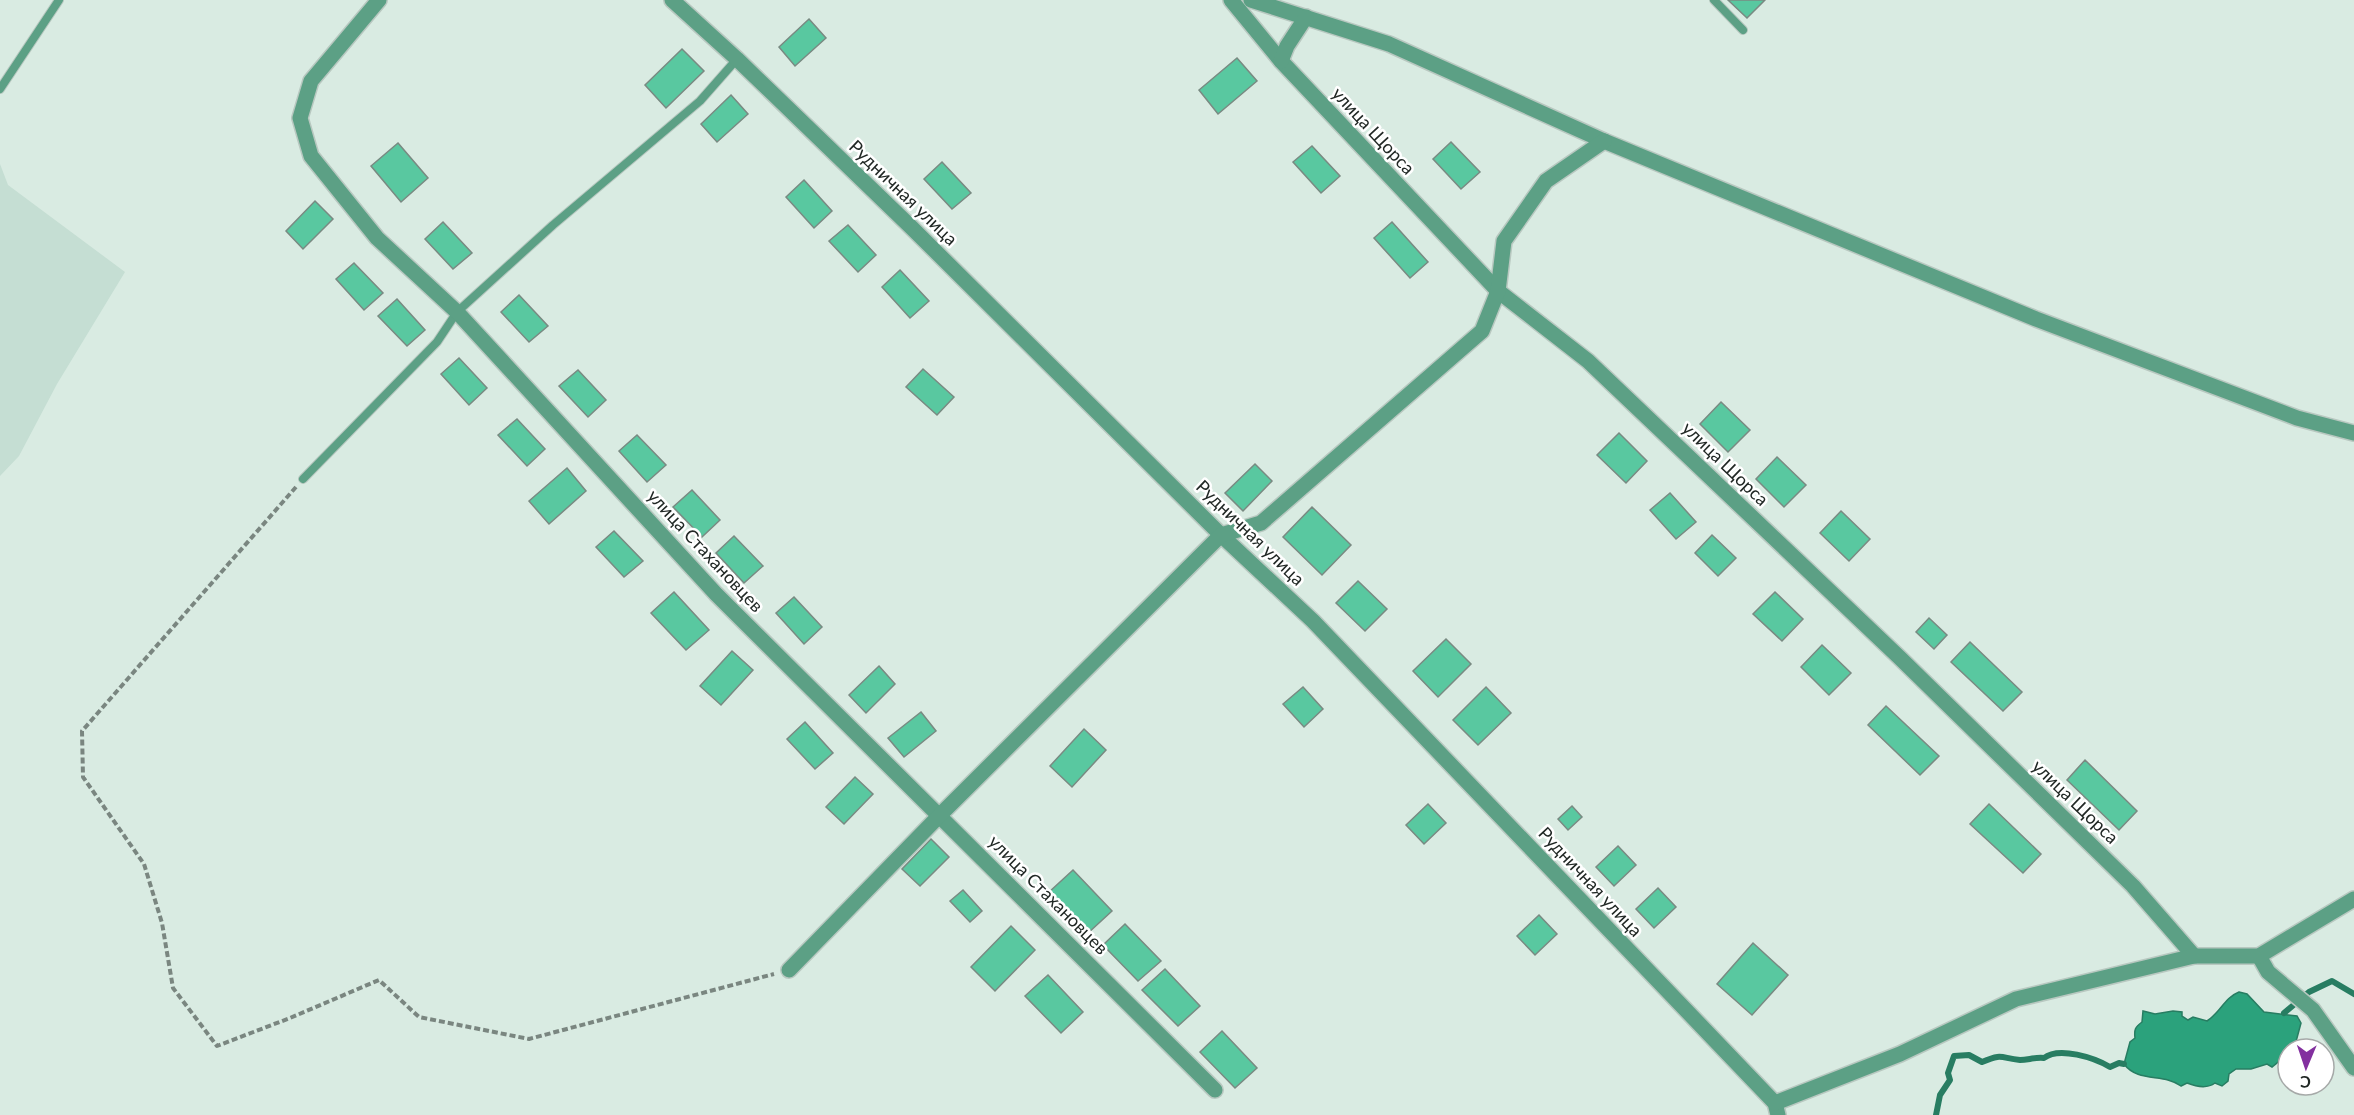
<svg xmlns="http://www.w3.org/2000/svg" width="2354" height="1115" viewBox="0 0 2354 1115" font-family="Lato,sans-serif">
<rect width="100%" height="100%" fill="#d9ebe2"/>
<polygon fill="#c5ded3" points="0,164 8,185 125,272 57,384 19,456 0,476"/>
<path fill="#2ba27c" stroke="#287d62" stroke-width="1.5" d="M 2239,992 L 2247,994 L 2264,1012 L 2297,1016 L 2301,1023 L 2294,1049 L 2288,1049 L 2288,1054 L 2272,1067 L 2267,1064 L 2251,1069 L 2236,1069 L 2229,1074 L 2228,1081 L 2222,1086 L 2215,1083 C 2207,1089 2197,1087 2187,1083 L 2181,1086 C 2164,1073 2138,1083 2124,1064 L 2130,1042 L 2135,1038 C 2134,1030 2135,1027 2142,1022 L 2143,1011 L 2155,1014 L 2173,1011 L 2182,1012 L 2182,1016 L 2188,1020 L 2193,1017 L 2207,1021 C 2221,1012 2224,998 2239,992 Z"/>
<g fill="none" stroke-linecap="round" stroke-linejoin="round">
<g stroke="#287d62" stroke-width="6">
<polyline points="2284,1013 2309,992 2332,981 2354,994"/>
<path d="M 1936,1115 L 1940,1095 L 1950,1080 L 1948,1073 L 1954,1056 L 1969,1055 L 1982,1062 C 2003,1053 2000,1058 2020,1060 C 2028,1060 2035,1057 2044,1058 C 2059,1046 2095,1058 2110,1067 L 2119,1063 L 2124,1064"/>
</g>
</g>
<g fill="#59c8a0" stroke="#798a82" stroke-width="1.5">
<polygon points="1728,0 1765,0 1747,18"/>
<polygon points="809,19 826,38 795,66 779,47"/>
<polygon points="682,49 704,71 666,108 645,85"/>
<polygon points="1237,58 1257,81 1218,114 1199,90"/>
<polygon points="731,95 748,114 717,142 701,124"/>
<polygon points="1451,142 1480,172 1461,189 1433,159"/>
<polygon points="398,143 428,178 401,202 371,166"/>
<polygon points="1312,146 1340,176 1321,193 1293,162"/>
<polygon points="942,162 971,193 952,209 924,179"/>
<polygon points="804,180 832,211 814,228 786,197"/>
<polygon points="315,201 333,219 303,249 286,231"/>
<polygon points="443,222 472,253 453,269 425,239"/>
<polygon points="1392,222 1428,262 1410,278 1374,238"/>
<polygon points="848,225 876,255 858,272 829,241"/>
<polygon points="354,263 383,293 364,310 336,279"/>
<polygon points="900,270 929,301 910,318 882,287"/>
<polygon points="519,295 548,326 529,342 501,312"/>
<polygon points="397,299 425,330 407,346 378,316"/>
<polygon points="459,358 487,388 469,405 441,374"/>
<polygon points="923,369 954,397 937,415 906,387"/>
<polygon points="578,370 606,400 588,417 559,386"/>
<polygon points="1721,402 1750,430 1728,452 1700,424"/>
<polygon points="517,419 545,449 527,466 498,435"/>
<polygon points="1619,433 1647,461 1626,483 1597,455"/>
<polygon points="637,435 666,465 647,482 619,451"/>
<polygon points="1777,457 1806,485 1784,507 1756,479"/>
<polygon points="1255,464 1272,481 1243,511 1225,493"/>
<polygon points="567,468 586,491 549,524 529,501"/>
<polygon points="692,490 720,520 702,537 673,507"/>
<polygon points="1670,493 1696,522 1676,539 1650,510"/>
<polygon points="1312,507 1351,545 1322,575 1283,537"/>
<polygon points="1841,511 1870,539 1849,561 1820,533"/>
<polygon points="614,531 643,561 624,577 596,547"/>
<polygon points="1712,535 1736,558 1718,576 1695,553"/>
<polygon points="734,536 763,566 744,583 716,553"/>
<polygon points="1358,581 1387,609 1365,631 1336,603"/>
<polygon points="674,592 709,630 686,650 651,613"/>
<polygon points="1775,592 1803,619 1782,641 1753,614"/>
<polygon points="794,597 822,627 804,644 776,613"/>
<polygon points="1929,618 1947,635 1934,649 1916,632"/>
<polygon points="1446,639 1471,664 1438,697 1413,671"/>
<polygon points="1970,642 2022,692 2003,711 1951,662"/>
<polygon points="1822,645 1851,673 1829,695 1801,667"/>
<polygon points="732,651 753,670 721,705 700,686"/>
<polygon points="879,666 895,684 866,713 849,695"/>
<polygon points="1303,687 1323,709 1304,727 1283,704"/>
<polygon points="1486,687 1511,713 1478,745 1453,720"/>
<polygon points="1886,706 1939,756 1920,775 1868,725"/>
<polygon points="921,712 936,731 904,757 888,738"/>
<polygon points="805,722 833,753 815,769 787,739"/>
<polygon points="1084,729 1106,750 1072,787 1050,766"/>
<polygon points="2085,760 2137,811 2119,830 2067,780"/>
<polygon points="855,777 873,794 844,824 826,807"/>
<polygon points="1428,804 1446,823 1424,844 1406,825"/>
<polygon points="1989,804 2041,854 2023,873 1970,824"/>
<polygon points="1572,806 1582,817 1568,830 1558,819"/>
<polygon points="931,839 949,857 920,886 902,869"/>
<polygon points="1618,846 1636,865 1614,886 1596,867"/>
<polygon points="1073,870 1112,911 1087,934 1048,893"/>
<polygon points="1658,888 1676,907 1654,928 1636,909"/>
<polygon points="963,890 982,911 970,922 950,901"/>
<polygon points="1539,915 1557,934 1535,955 1517,936"/>
<polygon points="1125,924 1161,961 1138,981 1103,945"/>
<polygon points="1011,926 1035,950 995,991 971,967"/>
<polygon points="1753,943 1788,975 1752,1015 1717,984"/>
<polygon points="1165,969 1200,1006 1178,1026 1142,990"/>
<polygon points="1048,975 1083,1012 1061,1033 1025,996"/>
<polygon points="1222,1031 1257,1068 1235,1088 1200,1052"/>
</g>
<g fill="none" stroke-linecap="round" stroke-linejoin="round">
<g stroke="#b8c8c0" stroke-width="10">
<g id="service">
<polyline points="1714,0 1743,30"/>
<polyline points="0,89 59,0"/>
<polyline points="303,479 437,342 457,312 553,225 700,101 737,59"/>
</g>
</g>
<g stroke="#b8c8c0" stroke-width="18">
<g id="minor">
<polyline points="379,0 311,81 300,118 311,156 377,238 457,312 716,594 1215,1090"/>
<polyline points="672,0 737,59 912,228 1221,535 1313,621 1775,1103 1778,1115"/>
<polyline points="1231,0 1281,61 1498,291 1588,361 1900,658 2133,886 2194,956"/>
<polyline points="1251,0 1389,44 1604,141 2036,319 2297,418 2354,433"/>
<polyline points="1281,61 1287,46 1306,17"/>
<polyline points="2259,956 2268,972 2313,1010 2354,1068"/>
<polyline points="789,970 940,815 1221,535 1261,523 1482,331 1498,291 1504,241 1546,181 1604,141"/>
<polyline points="1775,1103 1900,1054 2016,999 2194,956 2259,956 2354,899"/>
</g>
</g>
<polyline stroke="#7a8680" stroke-width="4" stroke-dasharray="6 3" stroke-linecap="butt" points="296,487 82,731 83,777 144,864 162,923 173,988 217,1046 290,1018 379,980 419,1017 529,1039 774,974"/>
<use href="#service" stroke="#5ca085" stroke-width="8"/>
<use href="#minor" stroke="#5ca085" stroke-width="15"/>
</g>
<g text-anchor="middle" stroke-width="5" stroke-linejoin="round" paint-order="stroke">
<g font-size="18" fill="#212825" stroke="#fff">
<text transform="translate(1373 131) rotate(47)" y="6">улица Щорса</text>
<text transform="translate(903 193) rotate(44)" y="6">Рудничная улица</text>
<text transform="translate(1725 464) rotate(44)" y="6">улица Щорса</text>
<text transform="translate(1250 533) rotate(44)" y="6">Рудничная улица</text>
<text transform="translate(705 551) rotate(47)" y="6">улица Стахановцев</text>
<text transform="translate(2075 802) rotate(44)" y="6">улица Щорса</text>
<text transform="translate(1590 882) rotate(47)" y="6">Рудничная улица</text>
<text transform="translate(1048 895) rotate(45)" y="6">улица Стахановцев</text>
</g>
</g>
<g transform="translate(2306 1067) rotate(182)"><circle r="28" fill="#ffffff" stroke="#a6a9a8" stroke-width="1.5"/>
<path d="M0-4.5L10 22L0 15L-10 22Z" fill="#83309f"/>
<text y="-9" font-size="16" font-weight="bold" text-anchor="middle" fill="#212825">С</text>
</g>
</svg>
